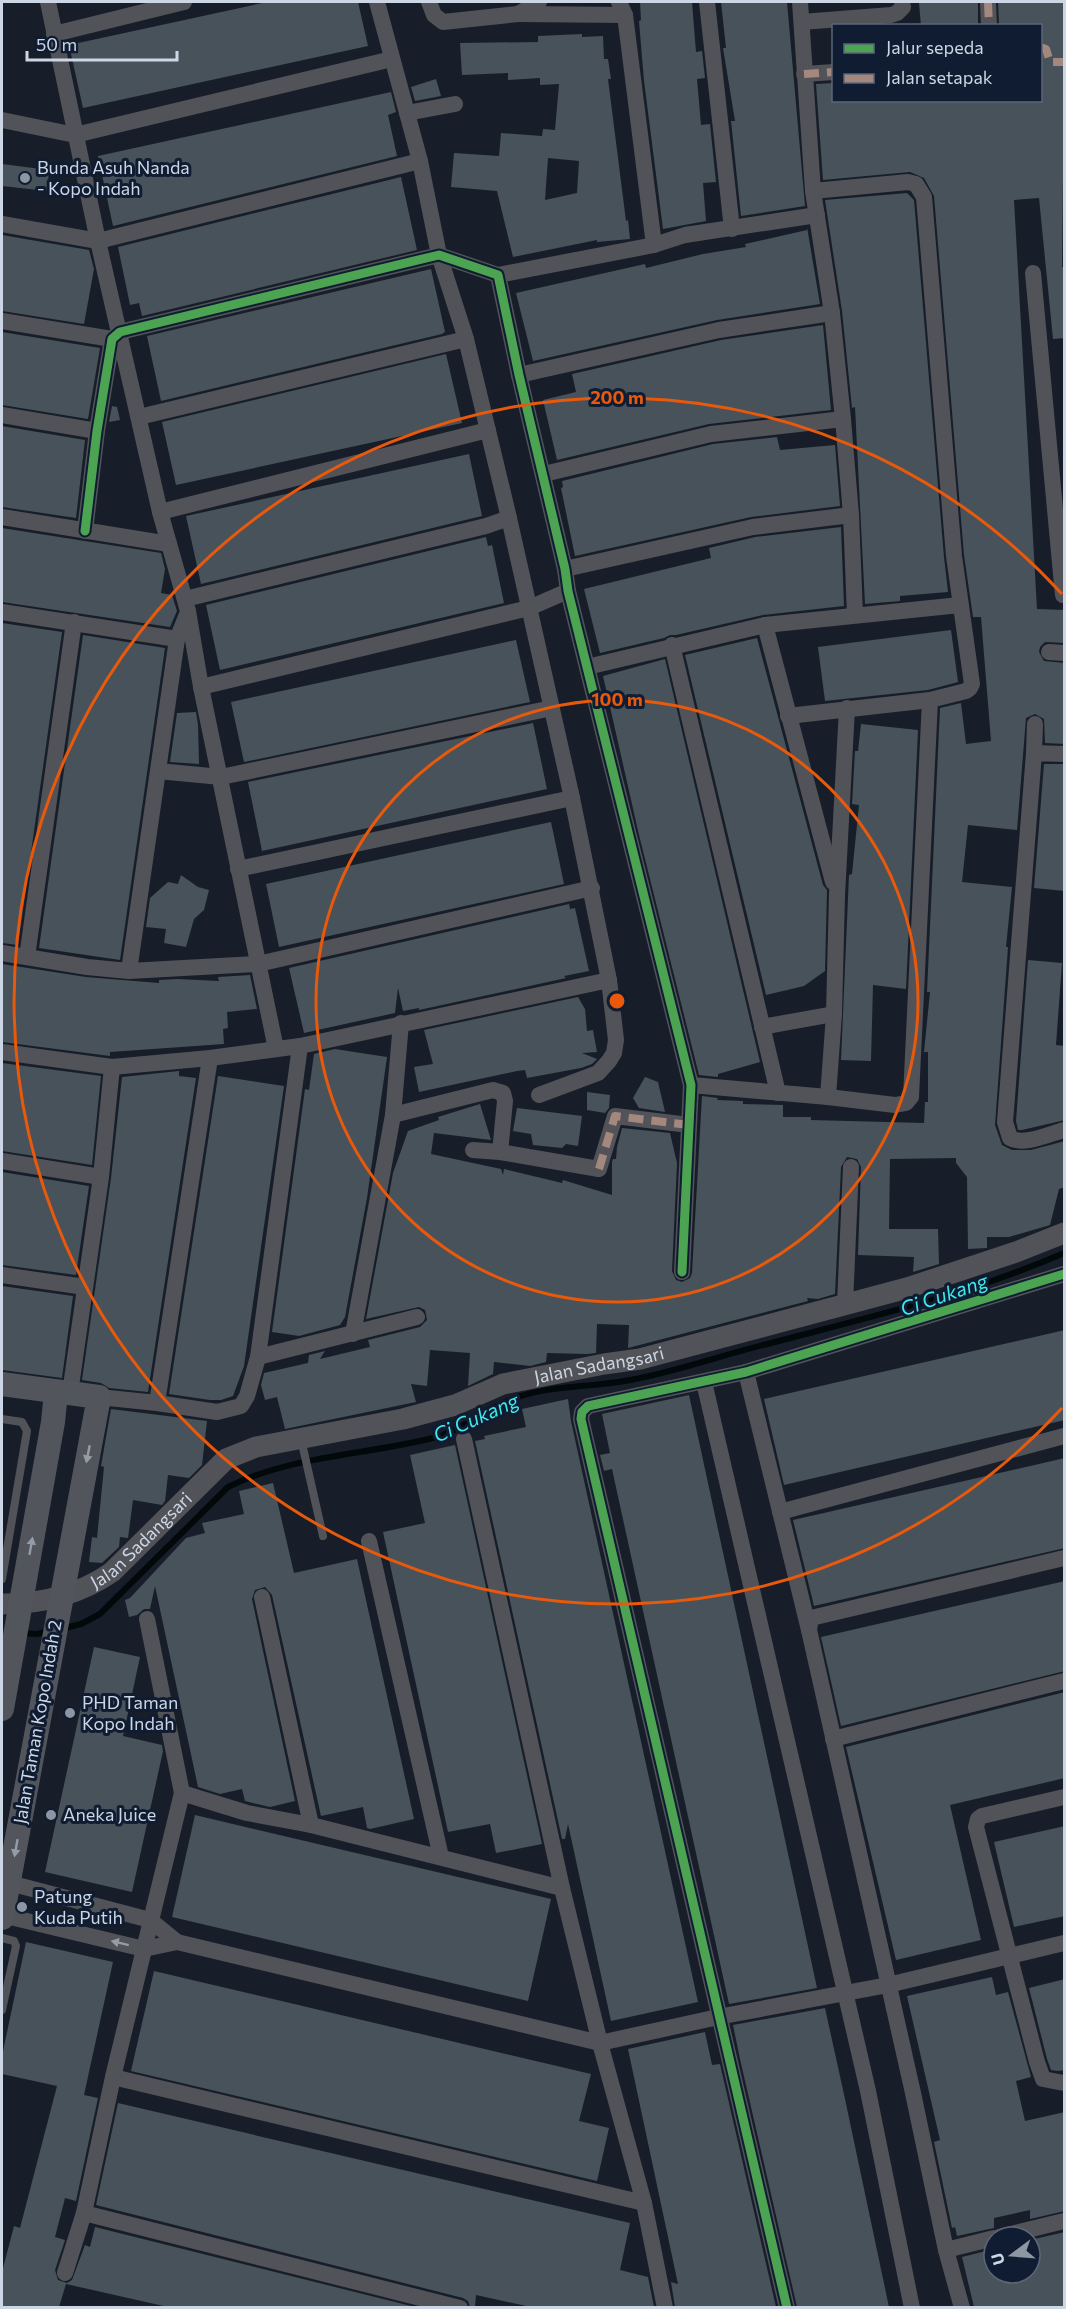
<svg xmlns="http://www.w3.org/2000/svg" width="1066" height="2309" viewBox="0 0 1066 2309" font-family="Commissioner,sans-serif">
<rect width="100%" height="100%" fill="#171e29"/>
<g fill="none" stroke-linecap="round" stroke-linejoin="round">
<g stroke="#02090a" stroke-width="6">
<path d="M 61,1629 L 81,1624 L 100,1614 L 228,1487 C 291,1456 362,1455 429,1439 C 461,1432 485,1408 515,1398 C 553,1384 596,1388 635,1379 C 681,1370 725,1354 771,1343 C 870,1317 970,1294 1064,1253"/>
<polyline points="20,1633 37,1634 49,1631"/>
</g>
</g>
<g fill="#48525a" fill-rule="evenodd">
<polygon points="267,2 358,2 368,46 83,108 69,45"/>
<polygon points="640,2 692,2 696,52 702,51 705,78 697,79 701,125 710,124 716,182 703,183 706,221 663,229 644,81 639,21 641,20"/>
<polygon points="721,2 787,2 805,206 741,216 731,121 735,121 723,48 726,48"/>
<polygon points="940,2 978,2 978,26 921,26 919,3"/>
<polygon points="998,2 1065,2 1062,267 1065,267 1065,338 1053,339 1039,198 1014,200 1037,609 1065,610 1065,643 1045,642 1040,647 1039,652 1044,661 1065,663 1065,744 1045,743 1044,719 1035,714 1026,718 1017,830 968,825 962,882 1012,887 1006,947 1008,947 995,1125 1002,1145 1012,1150 1031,1150 1065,1141 1065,1187 1059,1189 1050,1225 1009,1237 987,1237 987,1248 968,1249 967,1177 956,1163 956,1158 890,1159 889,1229 938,1229 939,1264 913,1272 914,1257 858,1255 861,1167 857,1159 847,1157 841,1167 835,1294 818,1299 807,1298 808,1301 628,1348 629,1325 597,1324 596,1353 587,1354 547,1353 546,1362 530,1366 494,1362 493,1374 468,1386 470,1353 430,1350 427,1386 411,1384 416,1402 285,1429 277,1397 265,1400 261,1385 264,1373 308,1363 309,1355 325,1351 320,1359 370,1347 368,1340 420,1327 427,1320 425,1310 419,1307 366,1319 393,1173 408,1131 439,1120 438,1117 480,1104 491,1140 434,1133 431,1154 501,1169 503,1175 504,1169 562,1183 563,1180 612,1195 612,1162 613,1159 616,1159 617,1147 622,1128 670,1133 677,1163 672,1271 676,1280 682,1282 690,1278 692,1273 702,1096 718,1098 717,1100 743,1101 743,1104 783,1105 783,1117 811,1117 811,1120 924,1123 925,1102 928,1102 928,1052 924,1052 930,992 927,992 940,708 961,703 966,744 991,741 981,617 973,617 964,555 934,196 924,178 910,172 823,180 816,84 834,83 834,100 1041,100 1041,26 999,26"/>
<path d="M 582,34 L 582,37 L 603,36 L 604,59 L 608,59 L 611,79 L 608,79 L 626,221 L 628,220 L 630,239 L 597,242 L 597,240 L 513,257 L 497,191 L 451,187 L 454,153 L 499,156 L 501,133 L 542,136 L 543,129 L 555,130 L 559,84 L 540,85 L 540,78 L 508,80 L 508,73 L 462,75 L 460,43 L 538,42 L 538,36 ZM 548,158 L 579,161 L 577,193 L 545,200 Z"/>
<polygon points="436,79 441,96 415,101 411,87"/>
<polygon points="391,92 396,112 388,115 397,156 113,226 98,156"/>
<polygon points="2,164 49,170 47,191 2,186"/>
<polygon points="401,177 417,250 142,316 139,303 130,305 118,247"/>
<polygon points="907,193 914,200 944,557 948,592 900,596 900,601 865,604 855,407 852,408 842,311 825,200"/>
<polygon points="807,227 820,304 717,320 533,361 516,293 645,264 646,268 703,254 746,247 745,244 807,230"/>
<polygon points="2,235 89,250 94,269 84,324 2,311"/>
<polygon points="431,269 445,332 442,334 161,401 147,336"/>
<polygon points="823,325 831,410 709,424 557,460 543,400 576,392 572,374 721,340"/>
<polygon points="2,332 100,348 88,419 2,405"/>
<polygon points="446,354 462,423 176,485 162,422"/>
<polygon points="112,406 117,407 120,420 109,422"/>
<polygon points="2,426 85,440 76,518 2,507"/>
<polygon points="777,437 780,450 835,445 840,506 751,517 575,556 561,488 563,487 562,481 713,444"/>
<polygon points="469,454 482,516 201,584 186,516"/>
<polygon points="841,527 844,606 763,615 676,635 670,635 664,638 600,653 584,589 711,558 709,548 755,537"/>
<polygon points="2,528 161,553 165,569 161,593 172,595 177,611 170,627 2,602"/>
<polygon points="486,537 488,546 492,545 504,603 220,670 206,605"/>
<polygon points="2,623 62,632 18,945 2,943"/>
<polygon points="951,630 958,682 928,690 825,701 818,647"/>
<polygon points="83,635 165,648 120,960 39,948"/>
<polygon points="757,638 823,885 827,890 825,971 804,986 766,995 685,655"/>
<polygon points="516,640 530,702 244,762 231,702"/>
<polygon points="665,659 760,1062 718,1074 718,1077 699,1075 639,835 603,676"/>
<polygon points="196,712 198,725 199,764 170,762 177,713"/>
<polygon points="533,723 547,789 262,851 248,782"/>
<polygon points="861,724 918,730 906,989 873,985 871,1061 841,1060 849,875 852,874 859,805 852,804 855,751 858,751"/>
<polygon points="1044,764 1065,764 1065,891 1034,888"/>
<polygon points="551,822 564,884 279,947 266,884"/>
<polygon points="181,875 198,887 209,890 204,910 194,919 186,947 164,943 166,929 146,927 150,898 168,882 178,884"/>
<polygon points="569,904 570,909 575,908 589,971 564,976 566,978 419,1010 419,1008 403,1011 398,988 395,1013 304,1033 289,968"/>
<polygon points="1028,960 1062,963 1056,1045 1065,1046 1065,1120 1022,1130 1018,1130 1016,1121"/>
<polygon points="2,964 86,977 159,983 159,980 177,979 219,981 218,977 250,975 257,1009 227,1012 228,1028 223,1029 224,1044 110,1052 110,1056 2,1042"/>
<polygon points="578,997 585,1009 587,1031 593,1030 597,1052 582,1053 597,1059 592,1064 581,1068 527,1078 525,1070 517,1071 419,1092 414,1067 433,1064 424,1030"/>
<polygon points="335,1049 387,1057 367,1198 345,1317 340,1325 299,1336 272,1332 305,1089 309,1090 314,1054"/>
<polygon points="2,1063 101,1076 92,1165 2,1151"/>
<polygon points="179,1071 179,1076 196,1078 148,1392 109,1388 101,1383 82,1380 111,1178 122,1077"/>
<polygon points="218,1076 284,1086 244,1366 233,1396 221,1400 210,1400 169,1394"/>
<polygon points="645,1077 658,1082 665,1112 639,1108 633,1098"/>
<polygon points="587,1092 610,1095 609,1108 605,1113 587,1110"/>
<polygon points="517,1108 582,1116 578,1146 566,1144 562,1148 533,1145 531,1134 513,1131"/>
<polygon points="2,1172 89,1186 76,1275 2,1265"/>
<polygon points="2,1286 73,1296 62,1378 2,1370"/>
<polygon points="1065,1330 1065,1420 784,1485 764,1399"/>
<polygon points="689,1395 817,1988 729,2004 612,1469 604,1471 600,1455 610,1453 602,1414"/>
<polygon points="568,1399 571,1421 698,2002 611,2021 568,1824 565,1839 562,1839 475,1441 485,1439 484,1436 526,1427 522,1409"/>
<polygon points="111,1409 207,1421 202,1465 189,1478 168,1475 165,1501 162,1505 133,1500 128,1538 120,1537 119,1547 102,1563 89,1562 92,1537 97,1538 104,1467 101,1466"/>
<polygon points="455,1445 542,1844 496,1853 490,1824 448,1832 383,1532 425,1523 410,1455"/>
<polygon points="1065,1458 1065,1548 814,1606 793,1520"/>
<polygon points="273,1483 294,1573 357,1559 414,1819 370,1829 367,1828 363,1807 321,1816 272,1595 265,1587 255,1590 252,1599 295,1801 270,1807 245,1801 242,1789 220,1794 198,1787 155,1586 150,1609 144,1609 137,1615 129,1617 125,1600 130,1598 186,1538 205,1533 202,1523 244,1514 239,1491"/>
<polygon points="1065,1581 1065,1671 841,1726 821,1637"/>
<polygon points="94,1647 140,1657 123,1736 162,1745 163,1751 132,1892 45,1872"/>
<polygon points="1065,1692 1065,1778 950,1805 981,1940 896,1960 846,1747"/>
<polygon points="195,1815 551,1899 528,2001 172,1917"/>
<polygon points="1065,1826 1065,1916 1014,1927 994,1842"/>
<polygon points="26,1942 113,1962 84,2095 98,2098 76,2201 65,2198 55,2237 65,2240 55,2270 58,2280 67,2283 72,2280 85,2245 90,2247 95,2227 415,2307 168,2307 66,2284 59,2307 2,2307 2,2272 14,2226 20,2228 57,2086 2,2074 2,2056"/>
<polygon points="154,1971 591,2074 579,2121 609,2128 597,2181 131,2071"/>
<polygon points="992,1977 996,1995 1008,1992 1031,2077 1016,2081 1025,2121 1065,2112 1065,2211 1030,2219 1030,2210 994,2218 994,2228 957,2236 955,2227 952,2228 934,2142 940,2140 907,1996"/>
<polygon points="1065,1979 1065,2070 1058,2071 1051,2070 1047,2059 1029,1988"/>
<polygon points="825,2008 845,2099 889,2307 797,2307 740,2059 733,2025"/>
<polygon points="705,2032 712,2065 720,2064 776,2307 675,2307 671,2282 678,2284 628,2049"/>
<polygon points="118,2103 630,2223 620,2270 648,2277 654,2307 531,2307 476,2295 475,2307 470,2307 468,2301 463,2298 96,2205"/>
<polygon points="1065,2232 1065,2307 974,2307 962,2257 994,2249 994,2273 1030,2273 1030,2240"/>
</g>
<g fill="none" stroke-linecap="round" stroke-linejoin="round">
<g stroke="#525358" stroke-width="8">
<polyline points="2,1419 22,1422 27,1431 2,1579"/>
<polyline points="301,1439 323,1536"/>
<polyline points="2,1938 14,1941 16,1946 2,2010"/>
</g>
<g stroke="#525358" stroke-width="16">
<polyline points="48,2 98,241 160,512 188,611 201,687 276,1049"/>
<polyline points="377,2 420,161 439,255 466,339 509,518 572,798 609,980 616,1040 614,1053 609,1061 598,1073 539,1095"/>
<polyline points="429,2 434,15 443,22 518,14 539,2"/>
<polyline points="619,2 625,15 654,245"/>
<polyline points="707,2 732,229"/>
<polyline points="800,2 813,191 832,313 843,419 851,515 855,615"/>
<polyline points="988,2 989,26"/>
<polyline points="518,14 625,15"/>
<polyline points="802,22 891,15 897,13 903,7 902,2"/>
<polyline points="54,34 184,2"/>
<polyline points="804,74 834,72"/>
<polyline points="407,113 455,104"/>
<polyline points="2,120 75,135 392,59"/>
<polyline points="2,224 98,241 420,161"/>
<polyline points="1033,273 1063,595"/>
<polyline points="498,275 654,245 685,235 817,215"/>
<polyline points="2,321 112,339"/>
<polyline points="519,375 719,330 832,313"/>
<polyline points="2,415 97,431"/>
<polyline points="139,417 466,339"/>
<polyline points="544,474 711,434 843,419"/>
<polyline points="160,512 488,430"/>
<polyline points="2,517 169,544"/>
<polyline points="85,531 97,431 112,339 120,332 439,255 498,275 519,375 565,569 568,591 691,1085 682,1272"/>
<polyline points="565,569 753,527 851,515"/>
<polyline points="185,599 486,526 509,518"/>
<polyline points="2,612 177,639"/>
<polyline points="765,625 833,882"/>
<polyline points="672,645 778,1093"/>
<polyline points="1049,652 1064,653"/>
<polyline points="587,667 765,625 960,605"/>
<polyline points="201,687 529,608 568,591"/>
<polyline points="788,716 930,700 966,691 970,688 972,684 954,556 924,197 916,184 908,182 813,191"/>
<polyline points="1034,753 1035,724"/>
<path d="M 1064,754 L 1034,753 L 1005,1122 L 1010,1138 C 1024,1146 1049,1134 1064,1130"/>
<polyline points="158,771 221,777 552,708"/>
<polyline points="238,869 572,798"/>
<polyline points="2,953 87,967 129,971 258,964 592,888"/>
<polyline points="27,957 74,622"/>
<polyline points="129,971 177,639 188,612"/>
<polyline points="762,1027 834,1014"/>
<polyline points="2,1052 112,1067 210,1058 300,1046 609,980"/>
<polyline points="691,1085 828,1097 895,1105 906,1103 911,1097 930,700"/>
<polyline points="828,1097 834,1014 837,895 847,708"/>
<polyline points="393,1115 493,1090 503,1093 505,1101 500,1152"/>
<polyline points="473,1150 500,1152 599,1169 615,1116 689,1125"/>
<polyline points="2,1161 101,1177"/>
<polyline points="2,1275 85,1287"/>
<polyline points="845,1304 851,1167"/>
<polyline points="353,1334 393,1115 401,1023"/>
<polyline points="258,1357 417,1317"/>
<polyline points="746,1372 809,1630 913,2093 946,2250 962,2308"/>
<polyline points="704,1382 868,2091 912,2308"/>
<polyline points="70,1393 101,1177 112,1067"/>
<polyline points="99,1397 157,1403 217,1412 241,1406 247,1396 258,1357 300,1046"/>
<polyline points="157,1403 210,1058"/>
<polyline points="464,1439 562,1888 600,2043 644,2203 665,2308"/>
<polyline points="780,1512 1064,1436"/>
<polyline points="369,1541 441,1857"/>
<polyline points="262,1597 311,1825"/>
<polyline points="809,1630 811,1618 1064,1558"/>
<polyline points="833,1739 1064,1681"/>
<polyline points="182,1793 247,1813 311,1825 562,1888"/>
<polyline points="1064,1797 982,1816 978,1819 976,1827 1037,2062 1043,2079 1064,2083"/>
<polyline points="2,1881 150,1920 177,1942"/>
<polyline points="2,1915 144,1949 177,1942 600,2043 718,2017 888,1985 1064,1943"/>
<polyline points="113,2077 644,2203"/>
<polyline points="84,2213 460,2308"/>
<polyline points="999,2237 1064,2221"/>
<polyline points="946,2250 994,2238"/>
<polyline points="65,2273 84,2213 113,2077 182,1793 147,1619"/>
<polyline points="787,2308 581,1419 582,1412 588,1406 746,1372 1064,1274"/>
</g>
<path stroke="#525358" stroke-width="21" id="s1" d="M 2,1604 C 42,1604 79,1595 112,1572 L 226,1459 L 256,1447 L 403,1419 L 455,1405 L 503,1384 L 604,1364 L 640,1359 L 761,1327 L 907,1288 L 1016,1252 L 1064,1233"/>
<g stroke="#53555c" stroke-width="24">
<polyline points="2,1384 99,1397 2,1918"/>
<polyline points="2,1709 53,1422 56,1392"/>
</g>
<g stroke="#a5887d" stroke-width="8" stroke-dasharray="15 8" stroke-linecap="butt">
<polyline points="988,2 989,26"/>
<polyline points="1040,47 1046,49 1050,62 1064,62"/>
<polyline points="804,74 834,72"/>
<polyline points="599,1169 615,1116 689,1125"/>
</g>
<g stroke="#0f1c31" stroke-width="13">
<g id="cycleway">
<polyline points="85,531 97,431 112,339 120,332 439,255 498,275 519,375 565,569 568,591 691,1085 682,1272"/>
<polyline points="787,2308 581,1419 582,1412 588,1406 746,1372 1064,1274"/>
</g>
</g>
<use href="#cycleway" stroke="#4ca352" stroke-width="9"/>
</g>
<defs><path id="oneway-solid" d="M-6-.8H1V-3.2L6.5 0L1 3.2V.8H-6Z" transform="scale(1.5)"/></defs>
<g fill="#969ca7">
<use href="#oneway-solid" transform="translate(88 1454) rotate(101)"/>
<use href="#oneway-solid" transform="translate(31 1546) rotate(-80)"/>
<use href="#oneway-solid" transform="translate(16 1848) rotate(100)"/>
</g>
<use fill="#969ba6" href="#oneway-solid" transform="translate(120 1943) rotate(-166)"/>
<g fill="none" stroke="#e8590c" stroke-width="3">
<circle cx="617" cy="1001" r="301"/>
<path d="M1062 1408A603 603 0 1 1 1062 594"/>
</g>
<g fill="#8d96a3" stroke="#0f1c31" stroke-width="2">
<circle cx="25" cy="178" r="6"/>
<circle cx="70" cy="1713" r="6"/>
<circle cx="51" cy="1815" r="6"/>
<circle cx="22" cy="1907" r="6"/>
</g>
<g text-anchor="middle" stroke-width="6" stroke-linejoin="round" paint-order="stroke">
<g font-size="18" fill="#cdd6e5" stroke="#0f1c31" text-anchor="start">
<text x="37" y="174">Bunda Asuh Nanda<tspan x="37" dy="21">- Kopo Indah</tspan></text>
<text x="82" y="1709">PHD Taman<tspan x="82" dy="21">Kopo Indah</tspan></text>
<text x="63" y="1821">Aneka Juice</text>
<text x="34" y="1903">Patung<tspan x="34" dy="21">Kuda Putih</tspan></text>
</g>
<g font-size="18" fill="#cdd6e5" stroke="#0f1c31">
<text dy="6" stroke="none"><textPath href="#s1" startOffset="663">Jalan Sadangsari</textPath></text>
<text dy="6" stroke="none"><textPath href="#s1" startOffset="159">Jalan Sadangsari</textPath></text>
<text transform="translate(38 1722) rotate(-80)" y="6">Jalan Taman Kopo Indah 2</text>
</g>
<g font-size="20" font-style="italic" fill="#40e9ea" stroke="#0f1c31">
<text transform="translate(944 1295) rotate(-19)" y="7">Ci Cukang</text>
<text transform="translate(476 1418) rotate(-24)" y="7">Ci Cukang</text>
</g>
</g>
<circle cx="617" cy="1001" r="9" fill="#e8590c" stroke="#0f1c31" stroke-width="3"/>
<g font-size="18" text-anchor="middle" font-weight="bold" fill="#e8590c" stroke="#0f1c31" stroke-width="6" stroke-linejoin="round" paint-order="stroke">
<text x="617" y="404">200 m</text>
<text x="617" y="706">100 m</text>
</g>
<rect width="1066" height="2309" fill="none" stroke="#cdd6e5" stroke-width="6"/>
<rect x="832" y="24" width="210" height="78" fill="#0f1c31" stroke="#5b6679" stroke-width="1.5"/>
<rect x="844" y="44" width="30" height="9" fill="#4ca352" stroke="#5b6679" stroke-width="1.5"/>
<text x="886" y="54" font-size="18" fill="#cdd6e5">Jalur sepeda</text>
<rect x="844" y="74" width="30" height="9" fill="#a5887d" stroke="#5b6679" stroke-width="1.5"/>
<text x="886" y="84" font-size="18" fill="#cdd6e5">Jalan setapak</text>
<g transform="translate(1012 2255) rotate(254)"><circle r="28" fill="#0f1c31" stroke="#5b6679" stroke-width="1.5"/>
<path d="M0-4.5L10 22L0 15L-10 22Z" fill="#8d96a3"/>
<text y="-9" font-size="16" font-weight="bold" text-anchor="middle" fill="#cdd6e5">U</text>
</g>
<path d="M27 51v9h150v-9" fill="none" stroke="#cdd6e5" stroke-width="3"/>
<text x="36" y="51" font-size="18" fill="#cdd6e5" stroke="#0f1c31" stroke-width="4.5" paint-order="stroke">50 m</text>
</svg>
